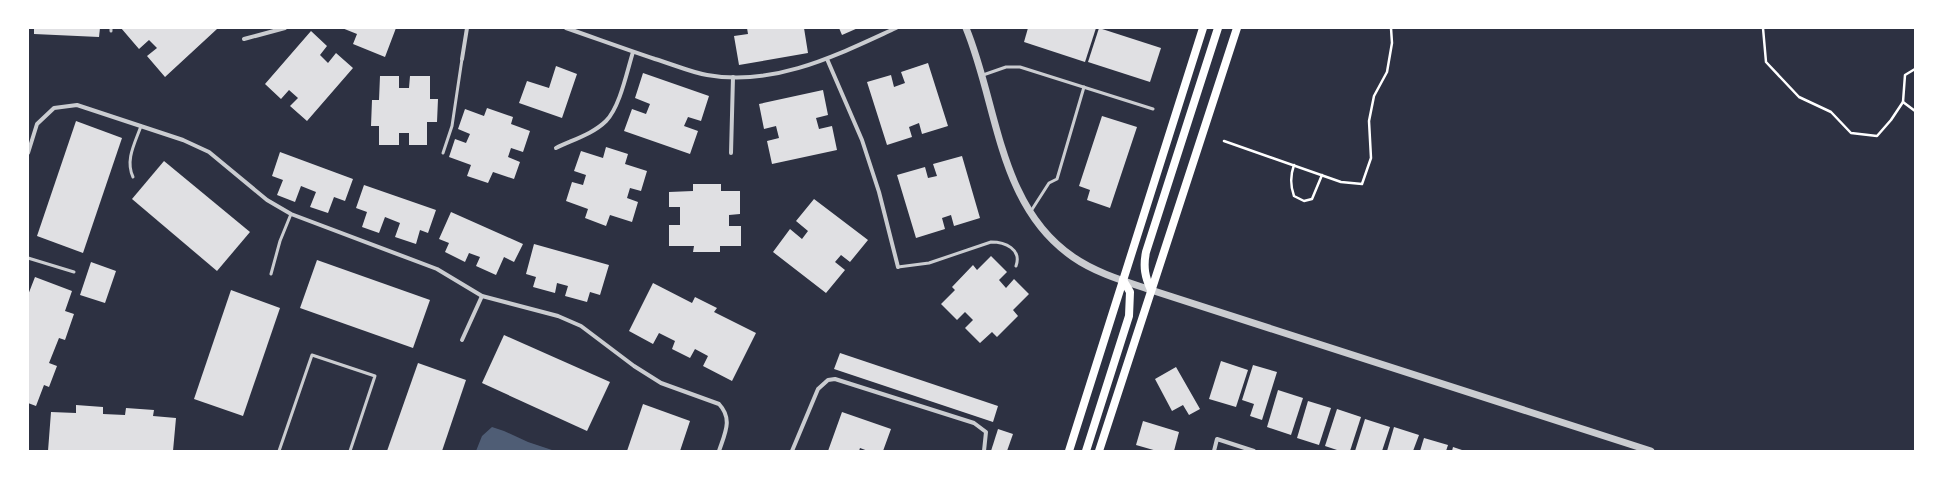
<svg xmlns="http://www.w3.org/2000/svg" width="1943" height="479" viewBox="0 0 1943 479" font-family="Jost,sans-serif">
<rect width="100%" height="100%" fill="#2d3142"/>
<polygon fill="#4f5d75" points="492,427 504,431 528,442 555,451 476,451 482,436"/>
<g fill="#e0e0e3">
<polygon points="34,28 100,28 99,37 34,34"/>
<polygon points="121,28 215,28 217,29 165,77 147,56 157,48 149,40 139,49"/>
<polygon points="342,28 396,28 385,57 353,44 357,34"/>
<polygon points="747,28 804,28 808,53 739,65 734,36 748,34"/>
<polygon points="839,28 858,28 842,35"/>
<polygon points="1028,28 1096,28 1085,62 1024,42"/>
<polygon points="1099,28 1161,48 1150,82 1088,62"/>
<polygon points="311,31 327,46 320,55 328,63 336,53 353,68 307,121 290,106 298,98 289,90 281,99 265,84"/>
<polygon points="928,63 948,126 922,134 919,123 909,127 912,137 887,145 867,82 891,75 894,87 905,83 901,72"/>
<polygon points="556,66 577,74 562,118 519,103 527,81 549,88"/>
<polygon points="643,73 709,96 701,121 688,117 684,126 698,131 690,154 624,131 632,109 646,114 650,104 635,98"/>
<polygon points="380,76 399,76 399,88 409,88 410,76 430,76 430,99 438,99 437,122 427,122 427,145 409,145 409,133 399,133 399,145 379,145 379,126 371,126 372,100 379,100"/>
<polygon points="823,90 828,115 816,118 819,129 832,126 837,150 772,164 767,141 779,138 776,126 764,129 759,104"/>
<polygon points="487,108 513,117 511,124 530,131 523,152 511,148 508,157 520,162 514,179 493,172 488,183 467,176 471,165 449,157 455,139 466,143 470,134 458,129 465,109 484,116"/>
<polygon points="1102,116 1137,127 1110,208 1087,200 1090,190 1079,186"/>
<polygon points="76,121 122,138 83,253 37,236"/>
<polygon points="606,147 628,154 625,164 647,171 641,191 630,188 627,198 638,202 632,222 610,215 606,226 585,218 588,209 566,201 572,182 583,185 586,175 574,171 581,151 603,158"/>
<polygon points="280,152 353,179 345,201 334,197 328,213 310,207 316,192 301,186 295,202 277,195 283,180 272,176"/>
<polygon points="962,156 980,218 954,226 951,215 942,218 945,229 916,238 897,175 925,167 928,178 937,176 933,164"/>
<polygon points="164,161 250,232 217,271 132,199"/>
<polygon points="693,184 721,184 721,191 740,191 740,214 729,215 729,226 741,226 741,246 720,246 720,252 693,252 694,246 669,246 669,225 680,225 680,207 669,207 669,192 693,191"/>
<polygon points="364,185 436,210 428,233 420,230 416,244 395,237 400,223 385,217 379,233 362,227 367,212 356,208"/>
<polygon points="814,199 868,240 850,262 841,255 835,262 845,270 826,293 773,252 790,229 802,239 808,231 796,221"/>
<polygon points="451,212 523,244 514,262 504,257 496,275 476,266 480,257 469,253 465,262 445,252 449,243 439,239"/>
<polygon points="534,244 609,265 600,295 590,292 587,302 565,296 568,286 557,283 555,293 533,287 536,277 526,274"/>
<polygon points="991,256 1007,272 999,280 1006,288 1014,279 1029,294 1013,310 1018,316 997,337 992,332 980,343 965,328 973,320 965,312 957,320 941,304 955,290 952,287 973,265 977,270"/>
<polygon points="317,260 430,300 413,348 300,308"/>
<polygon points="91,262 116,271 105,303 80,295"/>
<polygon points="35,277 72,291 65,311 74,314 65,340 59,338 49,363 57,366 49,387 44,385 36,406 28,403 28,295"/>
<polygon points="653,283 692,303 695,297 717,308 714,312 756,333 732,381 703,366 708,356 695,349 690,358 672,349 675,341 659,333 653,344 629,331"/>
<polygon points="231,290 280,308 243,416 194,399"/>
<polygon points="504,335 610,382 587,431 482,383"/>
<polygon points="840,353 998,406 993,422 834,369"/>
<polygon points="1221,361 1248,370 1236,407 1209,399"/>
<polygon points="418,363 466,380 442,451 387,451"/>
<polygon points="1253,365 1277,372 1262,420 1250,416 1254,404 1242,400"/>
<polygon points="1176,367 1200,409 1189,415 1183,405 1172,411 1155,379"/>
<polygon points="1278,390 1303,398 1291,435 1267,427"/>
<polygon points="1308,401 1331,408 1319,445 1297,438"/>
<polygon points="643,404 690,421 680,451 627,451"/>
<polygon points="76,405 103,407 103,414 125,415 126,408 154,410 153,416 176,418 173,451 48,451 51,412 76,413"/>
<polygon points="1337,409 1361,417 1350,451 1340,451 1325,446"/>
<polygon points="842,412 891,429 883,451 868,451 860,448 859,451 828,451"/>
<polygon points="1365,419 1390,427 1382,451 1355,451"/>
<polygon points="1143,421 1179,432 1174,451 1157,451 1136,445"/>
<polygon points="1394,427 1419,435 1413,451 1387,451"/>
<polygon points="998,429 1013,434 1007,451 991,451"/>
<polygon points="1424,438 1448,445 1446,451 1420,451"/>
<polygon points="1453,447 1465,451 1452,451"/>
</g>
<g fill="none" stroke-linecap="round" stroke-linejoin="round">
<g stroke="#fff" stroke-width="2.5">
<polyline points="1763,28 1766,62 1799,97 1831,112 1851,133 1877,136 1891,120 1903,102"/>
<polyline points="1915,69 1905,75 1903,102 1915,111"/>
<polyline points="1224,141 1341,182 1362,184 1371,158 1369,121 1374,96 1387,72 1392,43 1391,28"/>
<path d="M 1294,165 C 1290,176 1290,185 1294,196 L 1304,201 L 1312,199 L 1322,175"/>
</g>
<g stroke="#caccd0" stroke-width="3">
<polyline points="111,31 111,28"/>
<polyline points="983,75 1006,67 1020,67 1153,109"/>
<polyline points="443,153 452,126 462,59"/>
<path d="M 133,177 C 125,160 135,143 141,126"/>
<polyline points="1031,211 1049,183 1057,179 1084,87"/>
<polyline points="28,258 74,272"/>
<path d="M 898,267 L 929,263 L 991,242 C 1005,242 1022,249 1016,266"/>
<polyline points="271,274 280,241 291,214"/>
<polyline points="279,451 312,355 375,376 350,451"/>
</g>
<g stroke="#caccd0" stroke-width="4">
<path d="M 566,28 C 595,38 625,49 655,59 C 672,64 690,72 707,75 C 775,87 837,55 896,28"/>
<polyline points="244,39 285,28"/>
<polyline points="462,59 467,28"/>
<polyline points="827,59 862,140 879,192 898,267"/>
<path d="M 556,148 C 572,140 593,134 606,121 C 620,107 627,71 633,52"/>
<path d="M 28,153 L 37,124 L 54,108 L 77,105 L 183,140 L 209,152 L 267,200 L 291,214 L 437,269 L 482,296 L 558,316 L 581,326 L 634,366 L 661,383 L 719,404 C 733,419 725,433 719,451"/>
<polyline points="731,153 733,77"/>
<polyline points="462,340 482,296"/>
<polyline points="792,451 818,389 828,380 835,379 974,423 986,432 984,451"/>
<polyline points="1214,451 1217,439 1254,451"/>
</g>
<path stroke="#caccd0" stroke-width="7" d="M 966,28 C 998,105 998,206 1073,257 C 1096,273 1124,281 1151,290 L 1651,451"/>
<g stroke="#fff" stroke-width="8">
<path d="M 1151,290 C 1145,277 1143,267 1146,252 L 1218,28"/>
<polyline points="1069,451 1203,28"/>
<polyline points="1086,451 1129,316 1130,292 1123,280"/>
<polyline points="1099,451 1237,28"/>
</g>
</g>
<rect width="1943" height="479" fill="none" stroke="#ffffff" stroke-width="58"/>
</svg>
